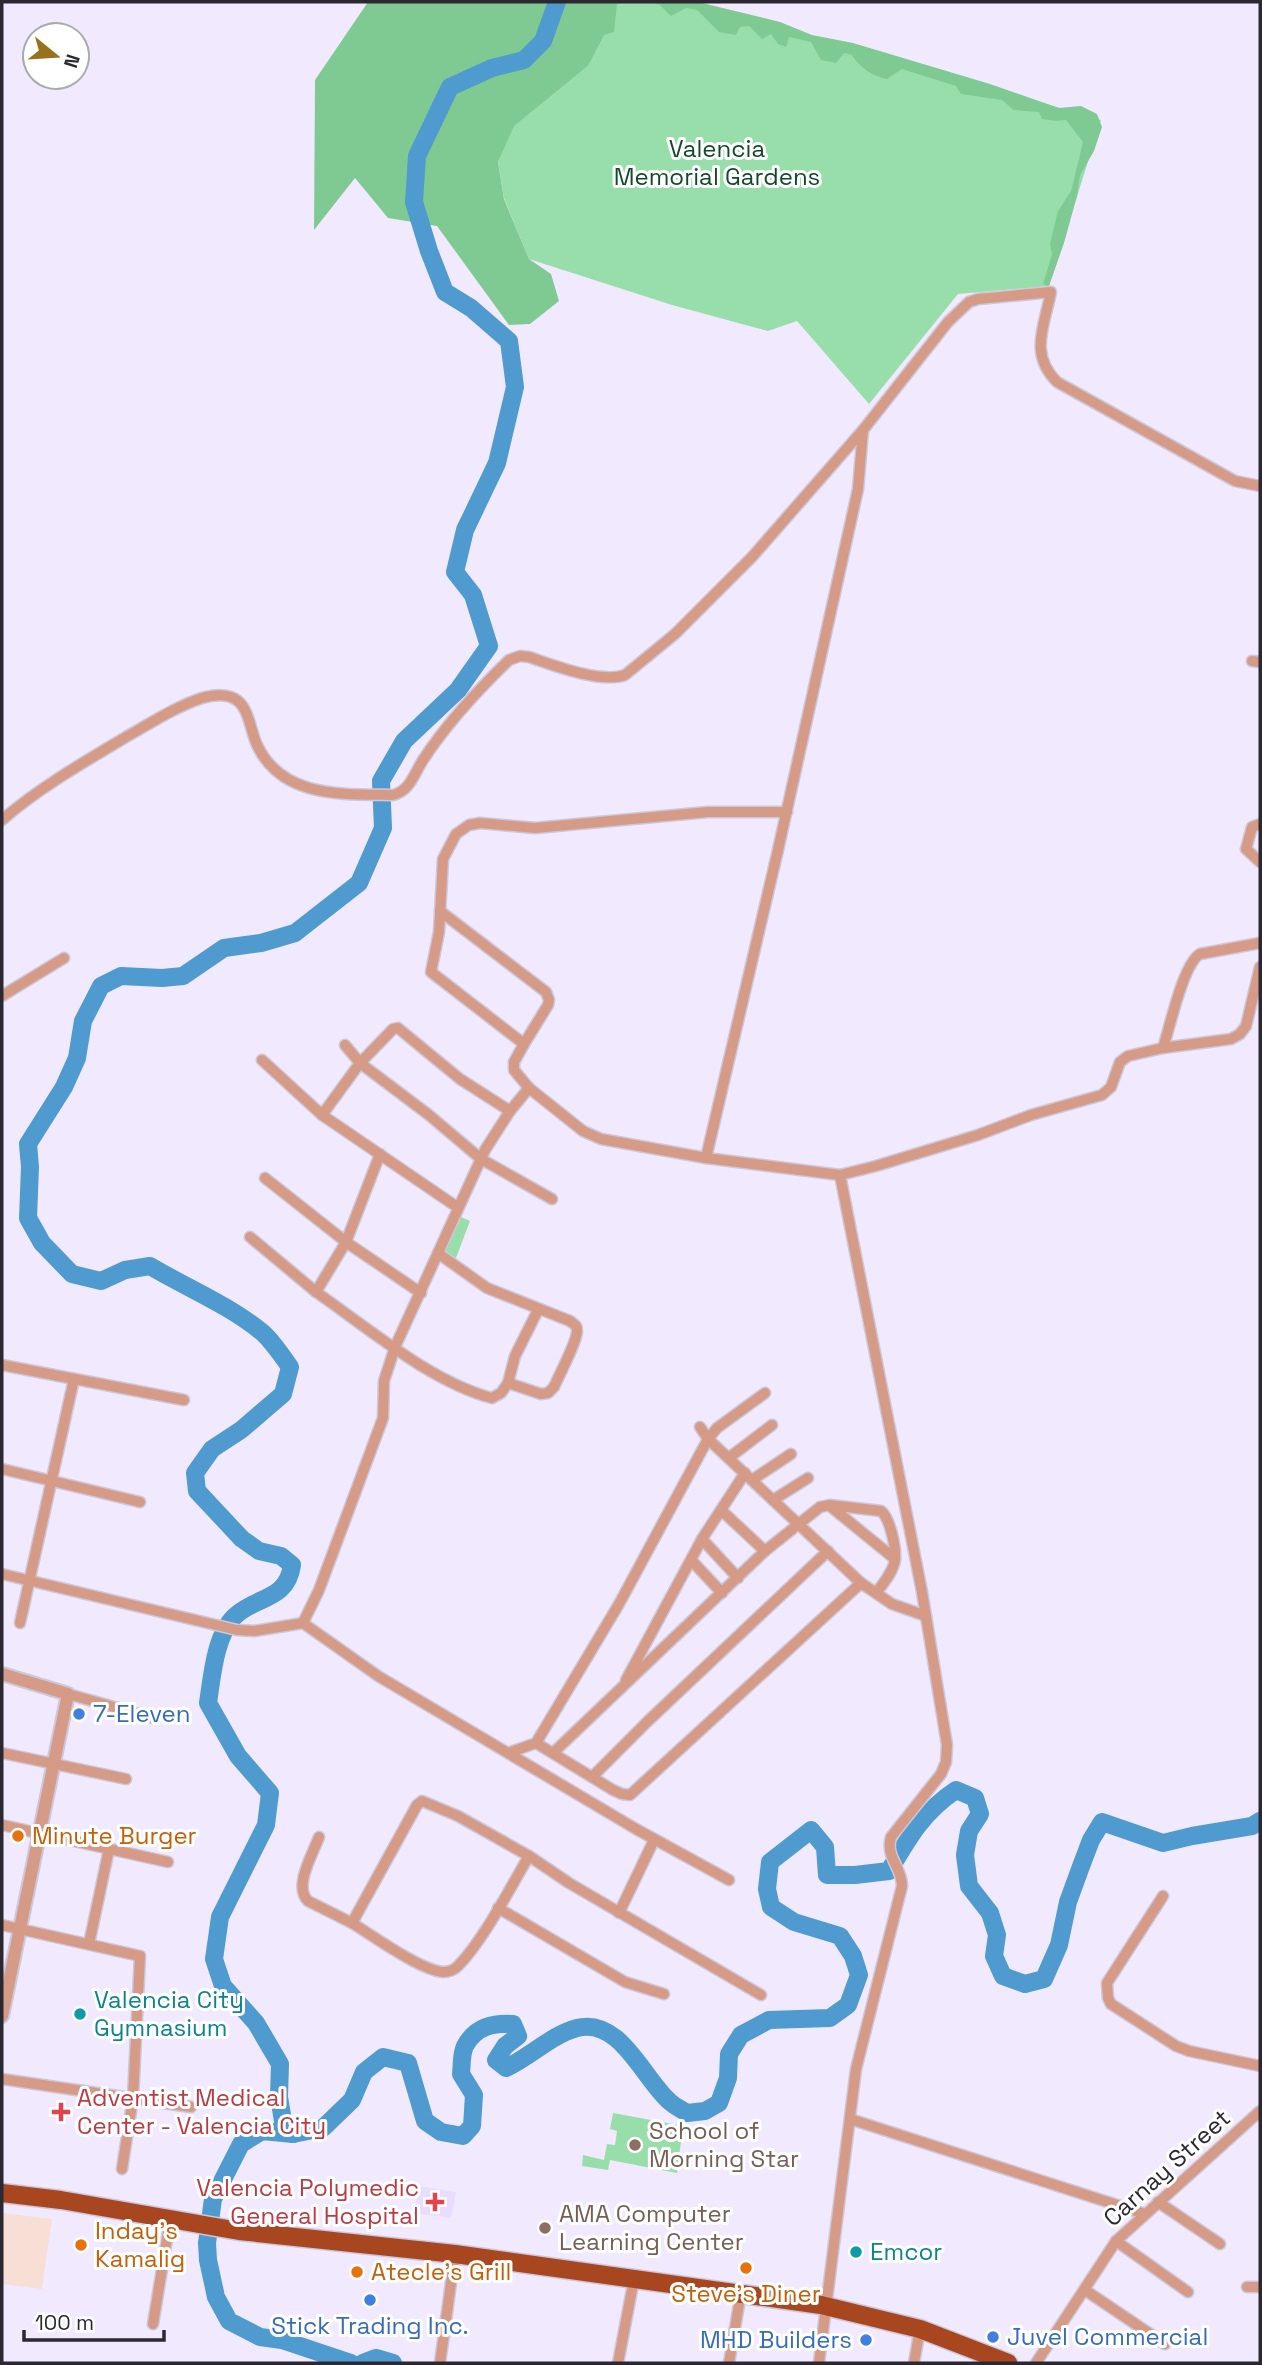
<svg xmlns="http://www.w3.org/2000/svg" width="1262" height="2365" viewBox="0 0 1262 2365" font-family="'Space Grotesk',sans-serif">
<rect width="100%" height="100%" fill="#f1eaff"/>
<polygon fill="#f7dfd5" points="2,2213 52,2219 42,2289 2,2284"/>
<polygon fill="#e9ddfe" points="419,2186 456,2192 451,2218 414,2213"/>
<g fill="#98deaa">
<polygon points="616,2 696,2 1101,120 1049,286 958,294 869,404 797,321 768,331 672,305 529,259 504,198 498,162 512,127 588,66"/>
<polygon points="457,1215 470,1221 456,1258 443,1251"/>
<polygon points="613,2113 683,2126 677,2173 610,2160 608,2170 582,2166 583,2155 604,2160 607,2144 615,2145 617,2131 610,2129"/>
</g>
<g fill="#7fca93">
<polygon points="368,2 624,2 617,4 614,32 604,35 588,66 514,126 498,162 504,199 529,259 551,274 559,301 530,324 509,325 437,226 388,218 355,178 314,230 315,80"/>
<path d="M 652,2 L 698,2 L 780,22 L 812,35 L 853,43 L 990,84 L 1059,108 L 1081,106 L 1097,114 L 1102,127 L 1094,151 L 1080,175 L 1077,196 L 1064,243 L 1049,286 L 1043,284 L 1052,254 L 1050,244 L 1058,211 L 1071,191 L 1083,142 L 1066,120 L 1056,121 L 1042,119 L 1039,112 L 1014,110 L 1002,100 L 961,94 L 956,86 L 902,69 L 887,79 C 872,76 860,68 852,55 L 844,53 L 836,63 L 821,60 L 811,42 L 789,37 L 786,47 L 778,44 L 771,34 L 762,39 L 749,26 L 740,27 L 736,35 L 719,32 L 697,10 L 686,8 L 671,16 L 660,5 Z"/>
</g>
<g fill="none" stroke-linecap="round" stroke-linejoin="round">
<g stroke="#4f9acf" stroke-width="18">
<path d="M 293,2134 L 283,2121 L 279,2097 L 280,2064 L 256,2023 L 223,1986 L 214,1959 L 220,1917 L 266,1825 L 270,1793 L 238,1756 L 208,1703 C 212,1677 215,1635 235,1616 C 256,1596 287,1601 292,1565 L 281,1556 L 259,1551 L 242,1539 L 197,1491 L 195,1473 L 212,1449 L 241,1430 L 283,1394 L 290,1367 C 282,1356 273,1342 263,1333 C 229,1305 187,1288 150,1266 L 125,1270 L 101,1281 L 72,1274 L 42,1243 L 28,1218 L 30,1167 L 28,1144 L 64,1087 L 77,1058 L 83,1021 L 101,986 L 121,976 L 162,978 L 183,976 L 224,948 L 261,943 L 295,933 L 359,883 L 383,828 L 381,781 L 404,741 L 458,690 L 489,646 L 473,595 L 455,572 L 465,530 L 497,463 L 515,387 L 509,341 L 471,308 L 445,292 L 429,251 L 414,202 L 417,156 L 450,87 L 492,68 L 524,60 L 543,41 L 557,2"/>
<path d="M 351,2363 L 282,2340 L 260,2337 L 229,2321 L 216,2297 L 208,2260 L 207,2243 L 213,2199 L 241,2144 L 262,2131 L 293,2134 L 323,2128 L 352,2100 L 364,2072 L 383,2057 L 408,2063 L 425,2121 L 441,2132 L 463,2136 L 472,2126 L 474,2095 L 461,2074 C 462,2066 461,2054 465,2046 C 476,2026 493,2023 513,2024 L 518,2036 L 505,2046 L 496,2060 L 506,2068 C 530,2057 551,2035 577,2028 C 620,2017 643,2078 669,2101 C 674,2106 681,2109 687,2113 L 705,2111 L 719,2103 L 728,2078 L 729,2054 L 741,2035 L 769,2020 L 830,2018 L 848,2005 L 859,1975 L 853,1956 L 840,1936 L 794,1922 L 771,1907 L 767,1889 L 770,1862 L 811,1830 L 825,1847 L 827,1875 L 855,1875 L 889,1871 C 909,1837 923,1812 956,1790 L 975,1798 L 980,1814 L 969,1831 L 965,1855 L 969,1886 L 990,1913 L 997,1935 L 994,1956 L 1003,1976 L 1025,1984 L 1044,1979 L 1059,1945 L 1068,1902 L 1080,1869 L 1091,1840 L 1102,1822 L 1163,1843 L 1192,1836 L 1252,1826 L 1260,1821"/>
<polyline points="363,2363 376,2358 393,2363"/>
</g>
<g stroke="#cdc7da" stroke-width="13">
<g id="minor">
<polyline points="1252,661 1260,662"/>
<polyline points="787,812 708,812 535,828 480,823 469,825 456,834 443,859 439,932 431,972 524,1044 514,1062 514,1070 529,1088 583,1131 601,1139 706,1158 840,1175 876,1166 978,1135 1031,1115 1102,1095 1111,1087 1120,1062 1128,1056 1163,1048 1231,1039 1240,1034 1246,1026 1260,967"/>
<path d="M 2,820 C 39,788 84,762 126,737 C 151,723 175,707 202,698 C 213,695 228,693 238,701 C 249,710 251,732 257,745 C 282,798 341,794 393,795 C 410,791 414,774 423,760 C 445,726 480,688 509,660 L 520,656 L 529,657 C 553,665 601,684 625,675 L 675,634 L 752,557 L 863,430 L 948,322 L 969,302 L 978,299 L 1051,292 C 1044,327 1029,354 1057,382 L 1235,481 L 1260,486"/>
<polyline points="1260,824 1252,827 1246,849 1260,862"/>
<polyline points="440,911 546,992 549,1000 548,1005 524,1044"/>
<polyline points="2,996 64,958"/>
<polyline points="345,1045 360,1063 429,1115 481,1159 552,1199"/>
<path d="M 1163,1048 C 1170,1027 1183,964 1200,954 L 1260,943"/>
<polyline points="262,1060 322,1115 457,1207"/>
<polyline points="322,1115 360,1063 393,1029 398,1028 460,1079 510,1111"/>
<path d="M 380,1154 L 346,1242 L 316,1292 C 368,1328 431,1382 492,1398 L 501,1393 L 508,1383 L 541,1394 L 548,1393 L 554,1387 C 559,1375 577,1342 577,1331 C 577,1325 575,1325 570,1321 L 487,1288 L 439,1254"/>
<polyline points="706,1158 778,850 858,489 863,430"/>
<polyline points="265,1178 346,1242 421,1293"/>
<polyline points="250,1237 316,1292"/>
<polyline points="2,1365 184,1400"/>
<polyline points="508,1383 515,1356 538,1310"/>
<polyline points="700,1427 708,1439 861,1583 892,1604 926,1616"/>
<polyline points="730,1457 772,1425"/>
<polyline points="2,1469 140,1502"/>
<polyline points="752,1480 791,1454"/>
<polyline points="773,1500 808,1478"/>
<polyline points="830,1506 895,1559"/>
<polyline points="721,1510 765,1551"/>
<polyline points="702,1539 738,1578"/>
<polyline points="692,1561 722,1593"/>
<polyline points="2,1574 237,1630 254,1631 303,1623 378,1676 636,1829 729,1880"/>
<polyline points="20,1623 74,1379"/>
<polyline points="303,1623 319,1590 383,1418 384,1381 395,1347 485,1150 510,1111 529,1088"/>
<polyline points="626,1680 702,1539 745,1473"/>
<polyline points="68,1694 153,1718"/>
<polyline points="536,1743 613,1790 622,1794 630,1795 861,1583"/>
<path d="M 554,1752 L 765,1551 L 820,1507 L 830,1505 L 881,1511 C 890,1518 896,1547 895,1559 C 894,1571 883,1584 876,1593"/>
<polyline points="2,1753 126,1779"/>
<polyline points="508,1753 536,1743 619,1604 708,1439 717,1428 765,1393"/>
<polyline points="592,1777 647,1722 828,1551"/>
<polyline points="2,1825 168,1862"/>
<path d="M 319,1837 C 313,1854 293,1886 308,1901 L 352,1923 L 417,1805 L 422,1801 L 458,1816 L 529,1856 L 569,1883 L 761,1995"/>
<polyline points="1163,1896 1107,1983 1108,1998 1111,2004 1176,2046 1189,2051 1260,2066"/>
<polyline points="498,1908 625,1982 664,1994"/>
<polyline points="619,1913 654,1840"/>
<path d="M 352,1923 C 373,1936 420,1970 443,1972 C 448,1972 454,1970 458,1966 C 483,1941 510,1888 529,1856"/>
<polyline points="2,1925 140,1956 133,2098 122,2169"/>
<polyline points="89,1944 109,1849"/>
<polyline points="2,2079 191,2107"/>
<polyline points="850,2119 1145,2214"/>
<polyline points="1158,2202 1220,2244"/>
<polyline points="1116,2241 1188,2292"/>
<polyline points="1247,2287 1260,2287"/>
<polyline points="1085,2290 1165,2344"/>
<polyline points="153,2324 170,2220"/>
<polyline points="440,2363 455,2254"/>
<polyline points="618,2363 634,2279"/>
<polyline points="729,2363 741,2293"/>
<path d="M 819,2363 L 856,2069 L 902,1886 C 902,1867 885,1857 891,1837 L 941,1774 L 946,1762 L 947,1745 L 922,1592 L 840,1175"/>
<polyline points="914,2363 920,2329"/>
<polyline points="1036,2363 1116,2241 1260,2111"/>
</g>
</g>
<g stroke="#cdc7da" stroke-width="16">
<polyline id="tertiary" points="2,1674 68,1694 2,2016"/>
</g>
<g stroke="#cdc7da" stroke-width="21">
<polyline id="trunk" points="2,2193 61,2200 239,2231 455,2254 821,2305 920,2329 1008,2363"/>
</g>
<use href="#minor" stroke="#d59b87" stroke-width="10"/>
<use href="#tertiary" stroke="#d59b87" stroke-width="12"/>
<use href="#trunk" stroke="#a84620" stroke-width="18"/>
</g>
<g fill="#3f7fe0" stroke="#fff" stroke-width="2.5">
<circle cx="79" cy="1714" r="7"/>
<circle cx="370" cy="2300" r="7"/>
<circle cx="993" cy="2337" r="7"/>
<circle cx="866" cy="2340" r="7"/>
</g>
<g fill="#e8710a" stroke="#fff" stroke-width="2.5">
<circle cx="18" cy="1836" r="7"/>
<circle cx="81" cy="2245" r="7"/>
<circle cx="746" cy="2268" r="7"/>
<circle cx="357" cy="2272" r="7"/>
</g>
<g fill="#0f9aa8" stroke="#fff" stroke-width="2.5">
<circle cx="80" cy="2014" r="7"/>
<circle cx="856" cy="2252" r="7"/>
</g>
<g fill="#e0444e" stroke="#fff" stroke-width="2.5">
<path d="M57.5 2101.5h7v7h7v7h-7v7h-7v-7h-7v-7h7z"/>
<path d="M431.5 2191.5h7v7h7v7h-7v7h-7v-7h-7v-7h7z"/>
</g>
<g fill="#8d6e63" stroke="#fff" stroke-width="2.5">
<circle cx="635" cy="2145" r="7"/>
<circle cx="545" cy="2228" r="7"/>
</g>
<g text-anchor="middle" stroke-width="6" stroke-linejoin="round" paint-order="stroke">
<g font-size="24" fill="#124a27" stroke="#fff">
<text x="717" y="157">Valencia<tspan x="717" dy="28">Memorial Gardens</tspan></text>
</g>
<g font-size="24" fill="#366cbe" stroke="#fff" text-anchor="start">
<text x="93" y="1722">7-Eleven</text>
<text x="370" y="2334" text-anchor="middle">Stick Trading Inc.</text>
<text x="1007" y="2345">Juvel Commercial</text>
<text x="852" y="2348" text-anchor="end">MHD Builders</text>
</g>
<g font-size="24" fill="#c56008" stroke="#fff" text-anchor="start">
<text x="32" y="1844">Minute Burger</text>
<text x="95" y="2239">Inday's<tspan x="95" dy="28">Kamalig</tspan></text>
<text x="371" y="2280">Atecle's Grill</text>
<text x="746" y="2302" text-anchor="middle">Steve's Diner</text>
</g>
<g font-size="24" fill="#0d838f" stroke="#fff" text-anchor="start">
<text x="94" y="2008">Valencia City<tspan x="94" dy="28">Gymnasium</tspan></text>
<text x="870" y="2260">Emcor</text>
</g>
<g font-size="24" fill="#be3a42" stroke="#fff" text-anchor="start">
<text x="77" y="2106">Adventist Medical<tspan x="77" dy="28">Center - Valencia City</tspan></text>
<text x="419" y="2196" text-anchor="end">Valencia Polymedic<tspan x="419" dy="28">General Hospital</tspan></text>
</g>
<g font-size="24" fill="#785e54" stroke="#fff" text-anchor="start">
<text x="649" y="2139">School of<tspan x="649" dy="28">Morning Star</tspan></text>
<text x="559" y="2222">AMA Computer<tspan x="559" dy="28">Learning Center</tspan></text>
</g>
<g font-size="24" fill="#2b2831" stroke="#fff">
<text transform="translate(1167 2168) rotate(-42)" y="8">Carnay Street</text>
</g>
</g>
<rect width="1262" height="2365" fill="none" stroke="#2b2831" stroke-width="7"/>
<g transform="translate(56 56) rotate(108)"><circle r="33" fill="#ffffff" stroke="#aaa9ad" stroke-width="2"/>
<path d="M0-5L12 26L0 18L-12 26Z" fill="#99701c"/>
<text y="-10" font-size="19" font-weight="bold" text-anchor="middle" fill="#2b2831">N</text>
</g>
<path d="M24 2330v10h140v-10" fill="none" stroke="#2b2831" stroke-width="3.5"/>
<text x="35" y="2330" font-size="21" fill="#2b2831" stroke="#ffffff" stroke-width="5" paint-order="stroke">100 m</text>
</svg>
